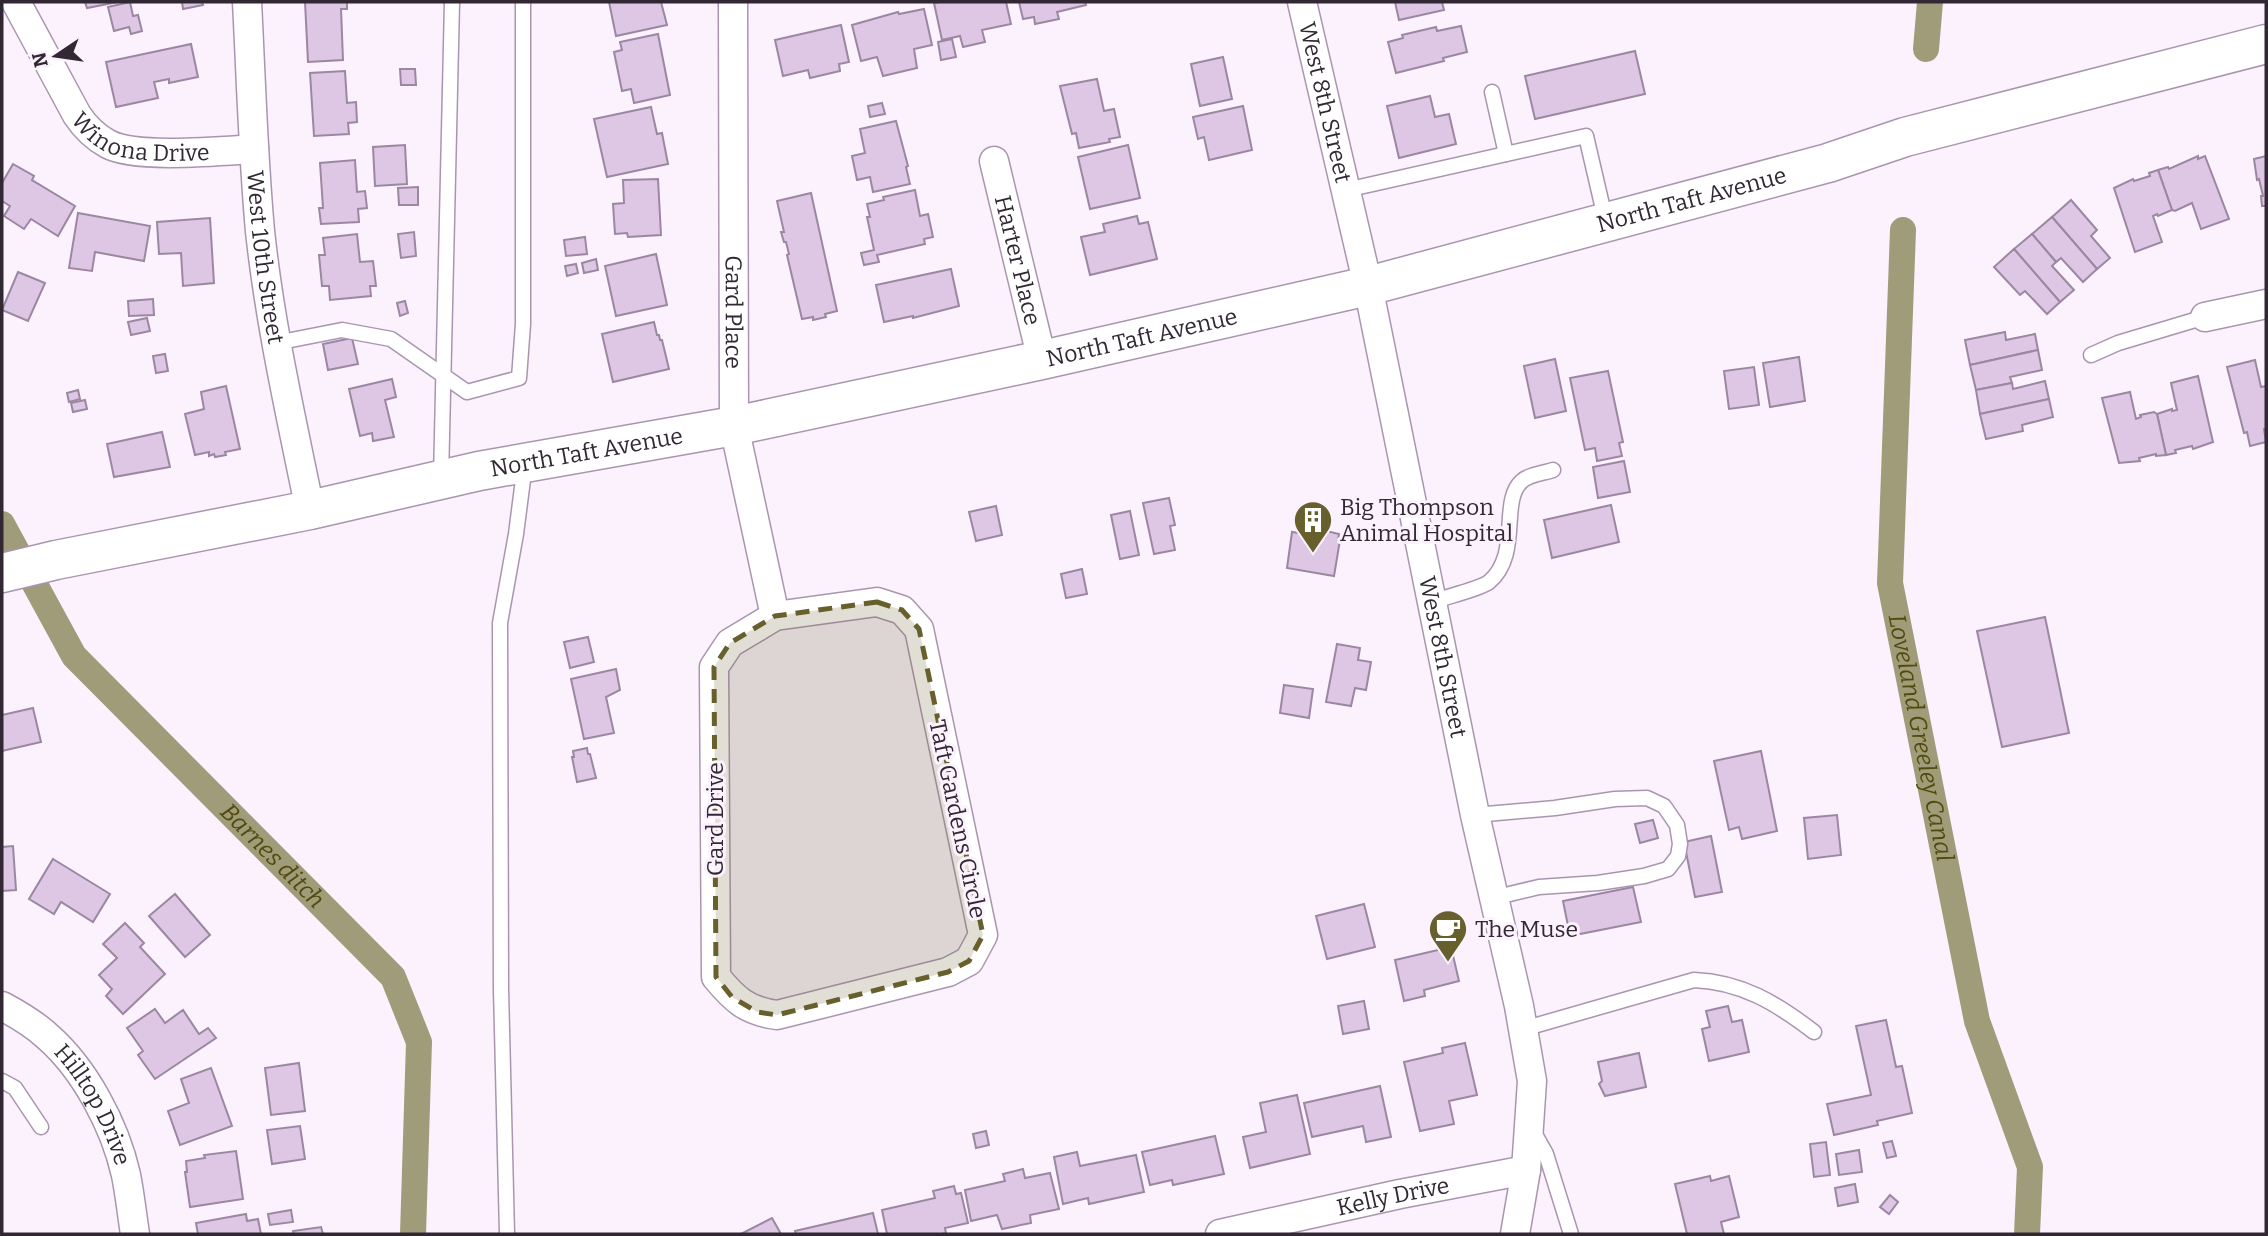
<svg xmlns="http://www.w3.org/2000/svg" width="2268" height="1236" viewBox="0 0 2268 1236" font-family="Bitter,serif">
<rect width="100%" height="100%" fill="#fbf2fe"/>
<g fill="none" stroke-linecap="round" stroke-linejoin="round">
<g stroke="#a09c7a" stroke-width="26">
<polyline points="1926,49 1930,2"/>
<path id="s1" d="M 1903,230 L 1890,583 L 1977,1021 L 2030,1167 L 2027,1234"/>
<path id="s2" d="M 2,524 L 74,656 L 393,977 L 419,1042 L 413,1234"/>
</g>
</g>
<g fill="#ddc7e4" stroke="#9c87a2" stroke-width="2">
<polygon points="85,2 118,2 87,8"/>
<polygon points="130,2 133,16 138,15 142,31 131,34 129,27 114,31 108,7"/>
<polygon points="182,2 202,2 203,5 183,9"/>
<polygon points="305,2 347,2 347,9 341,9 343,60 308,62"/>
<polygon points="609,2 661,2 667,25 616,36"/>
<polygon points="940,2 1006,2 1011,24 982,30 985,42 963,47 960,36 942,40 934,3"/>
<polygon points="1019,2 1085,2 1086,5 1057,12 1059,19 1035,24 1034,17 1023,19"/>
<polygon points="1395,2 1442,2 1444,10 1399,20"/>
<polygon points="924,9 932,45 914,49 917,68 883,76 877,57 861,61 852,25 898,12 899,14"/>
<polygon points="841,25 849,62 839,64 840,71 810,78 808,70 783,76 775,40"/>
<polygon points="1461,26 1467,52 1443,58 1444,61 1396,73 1388,42 1403,38 1402,35 1436,27 1437,31"/>
<polygon points="658,34 670,95 634,103 631,89 622,91 614,52 622,50 620,42"/>
<polygon points="952,39 956,57 941,60 938,42"/>
<polygon points="191,44 198,77 169,83 169,79 154,82 158,98 116,107 106,62"/>
<polygon points="1635,51 1645,94 1535,119 1525,76"/>
<polygon points="1223,57 1232,99 1200,106 1191,64"/>
<polygon points="400,69 415,69 416,85 401,85"/>
<polygon points="345,71 347,103 356,102 357,122 348,123 349,134 314,136 310,73"/>
<polygon points="1097,79 1104,111 1114,109 1120,137 1109,139 1110,142 1079,148 1076,133 1072,134 1060,86"/>
<polygon points="1430,96 1435,117 1449,114 1456,144 1399,158 1387,106"/>
<polygon points="882,103 885,114 870,117 868,106"/>
<polygon points="1243,106 1252,150 1209,160 1204,137 1198,139 1193,117"/>
<polygon points="651,107 657,134 662,133 668,164 607,177 594,119"/>
<polygon points="896,121 908,166 906,167 910,184 873,192 870,177 857,180 852,156 865,153 860,129"/>
<polygon points="405,145 407,184 375,186 373,147"/>
<polygon points="1128,145 1140,198 1090,209 1078,157"/>
<polygon points="2198,156 2198,159 2205,156 2229,219 2201,229 2192,203 2175,211 2172,210 2158,170 2168,167 2169,169"/>
<polygon points="2266,156 2266,206 2262,206 2261,196 2263,196 2259,179 2257,180 2254,159"/>
<polygon points="355,160 357,192 365,191 367,208 358,209 359,222 321,224 319,208 323,208 320,163"/>
<polygon points="13,164 34,176 32,180 75,206 58,236 31,219 24,229 4,216 10,206 2,201 2,183"/>
<polygon points="2158,170 2172,210 2158,216 2157,214 2153,216 2162,242 2135,252 2114,188 2133,179 2134,181 2150,176 2149,173"/>
<polygon points="658,179 661,235 628,237 627,233 615,234 613,204 624,203 623,180"/>
<polygon points="418,187 418,205 399,205 398,188"/>
<polygon points="915,190 920,216 928,214 933,237 924,239 925,244 877,255 879,262 864,265 861,253 874,250 867,217 870,217 867,204 884,200 883,197"/>
<polygon points="811,193 837,311 825,314 826,317 813,320 813,317 802,319 787,255 789,254 786,242 784,242 781,232 784,232 777,201"/>
<polygon points="2071,200 2097,230 2091,236 2110,258 2097,269 2052,217"/>
<polygon points="78,213 150,226 144,261 95,252 92,271 69,268"/>
<polygon points="1137,216 1139,224 1148,222 1157,259 1090,275 1081,237 1105,232 1103,224"/>
<polygon points="2052,217 2097,269 2083,282 2061,258 2056,262 2032,234"/>
<polygon points="210,218 214,283 183,286 181,253 159,254 157,222"/>
<polygon points="414,232 416,256 401,258 398,234"/>
<polygon points="357,234 360,262 373,261 376,286 370,286 371,296 330,300 329,286 322,286 319,255 325,255 323,238"/>
<polygon points="2032,234 2056,262 2052,266 2074,290 2060,302 2014,249"/>
<polygon points="585,237 587,254 566,256 564,240"/>
<polygon points="2014,249 2060,302 2047,314 2025,291 2020,295 1994,267"/>
<polygon points="656,254 667,305 616,316 605,266"/>
<polygon points="596,259 598,270 584,273 582,263"/>
<polygon points="576,264 578,273 567,276 565,266"/>
<polygon points="951,269 959,306 913,318 913,316 884,322 876,285"/>
<polygon points="18,272 45,283 28,321 2,310"/>
<polygon points="153,299 154,315 129,316 128,301"/>
<polygon points="405,301 408,313 400,316 397,303"/>
<polygon points="147,318 150,331 131,335 128,322"/>
<polygon points="654,322 657,335 659,335 660,340 662,340 669,369 613,382 602,334"/>
<polygon points="2005,332 2006,340 2035,334 2038,350 1970,365 1965,340"/>
<polygon points="352,338 358,364 328,370 323,344"/>
<polygon points="2038,350 2042,370 2010,377 2012,383 1976,390 1970,365"/>
<polygon points="165,354 168,371 156,373 153,356"/>
<polygon points="1799,357 1805,401 1770,407 1763,363"/>
<polygon points="1555,359 1566,411 1535,418 1524,366"/>
<polygon points="2255,360 2261,387 2266,386 2266,428 2264,429 2266,442 2250,446 2247,432 2244,433 2227,367"/>
<polygon points="1754,367 1759,405 1729,409 1724,371"/>
<polygon points="1608,371 1623,442 1619,443 1622,456 1597,461 1595,448 1585,450 1570,378"/>
<polygon points="2198,376 2213,442 2193,449 2192,446 2175,450 2176,453 2166,455 2157,414 2172,409 2172,411 2177,410 2171,383"/>
<polygon points="392,379 396,397 385,400 394,437 373,441 372,433 360,436 349,389"/>
<polygon points="2045,381 2049,399 1980,414 1976,390 2012,383 2013,389"/>
<polygon points="226,386 240,449 225,452 226,455 215,457 214,454 209,456 209,452 195,455 185,414 204,409 201,392"/>
<polygon points="78,390 80,399 69,402 67,393"/>
<polygon points="2130,392 2136,419 2141,417 2140,415 2154,412 2157,414 2166,455 2156,456 2156,454 2139,458 2140,461 2119,463 2102,398"/>
<polygon points="2049,399 2053,417 2022,425 2023,431 1986,439 1980,414"/>
<polygon points="85,400 87,409 73,412 71,403"/>
<polygon points="162,432 170,467 114,477 107,444"/>
<polygon points="1624,461 1630,492 1598,498 1593,467"/>
<polygon points="1169,498 1175,525 1170,526 1175,550 1154,554 1143,503"/>
<polygon points="1611,505 1619,542 1552,558 1544,520"/>
<polygon points="996,506 1002,535 976,541 969,512"/>
<polygon points="1130,511 1139,555 1120,559 1111,515"/>
<polygon points="1326,531 1339,534 1338,540 1340,540 1334,576 1287,568 1292,532 1325,537"/>
<polygon points="1082,569 1087,594 1066,598 1061,574"/>
<polygon points="2045,617 2069,733 2002,747 1977,631"/>
<polygon points="588,637 594,662 570,668 564,642"/>
<polygon points="1337,644 1360,648 1358,660 1371,662 1366,690 1355,688 1351,706 1326,702"/>
<polygon points="616,669 620,690 606,697 614,733 584,739 571,679"/>
<polygon points="1284,685 1313,689 1309,718 1280,713"/>
<polygon points="33,708 41,742 2,751 2,715"/>
<polygon points="587,748 588,754 590,754 596,778 577,782 572,757 574,757 573,751"/>
<polygon points="1761,751 1777,831 1742,839 1739,827 1729,830 1714,761"/>
<polygon points="1837,815 1841,855 1808,859 1804,818"/>
<polygon points="1653,820 1658,838 1640,843 1635,824"/>
<polygon points="1711,836 1722,892 1695,897 1684,842"/>
<polygon points="13,846 16,890 2,891 2,847"/>
<polygon points="53,859 110,894 93,922 61,902 54,914 29,899"/>
<polygon points="1633,887 1641,922 1570,936 1563,901"/>
<polygon points="175,894 210,935 185,957 149,916"/>
<polygon points="1364,904 1375,947 1327,959 1316,916"/>
<polygon points="125,923 144,943 140,947 165,974 123,1014 106,996 112,989 99,975 117,958 103,944"/>
<polygon points="1451,947 1459,981 1424,990 1425,996 1404,1001 1395,960"/>
<polygon points="1364,1001 1369,1029 1343,1034 1338,1006"/>
<polygon points="1728,1006 1732,1022 1742,1020 1749,1052 1709,1061 1702,1029 1710,1027 1706,1011"/>
<polygon points="155,1009 165,1023 183,1010 199,1034 208,1028 216,1038 155,1079 138,1055 143,1051 127,1028"/>
<polygon points="1886,1020 1896,1067 1902,1066 1912,1113 1877,1121 1878,1125 1834,1135 1827,1104 1871,1095 1856,1026"/>
<polygon points="1465,1043 1477,1095 1449,1101 1454,1124 1420,1131 1404,1062 1443,1053 1442,1048"/>
<polygon points="1639,1053 1646,1087 1605,1096 1599,1084 1602,1081 1598,1062"/>
<polygon points="299,1063 305,1111 271,1115 265,1068"/>
<polygon points="211,1068 232,1126 180,1145 168,1111 189,1103 181,1079"/>
<polygon points="1380,1086 1391,1137 1366,1142 1363,1126 1312,1137 1304,1103"/>
<polygon points="1297,1095 1310,1154 1250,1168 1243,1137 1266,1132 1260,1103"/>
<polygon points="300,1126 305,1159 272,1164 267,1130"/>
<polygon points="986,1131 989,1145 976,1148 973,1134"/>
<polygon points="1215,1136 1224,1174 1173,1185 1172,1180 1150,1185 1142,1152"/>
<polygon points="1892,1141 1896,1156 1887,1158 1883,1143"/>
<polygon points="1826,1142 1830,1175 1814,1177 1810,1144"/>
<polygon points="1859,1150 1862,1172 1839,1175 1836,1154"/>
<polygon points="236,1151 243,1199 190,1207 185,1172 187,1172 186,1161 205,1158 204,1155"/>
<polygon points="1077,1152 1080,1166 1136,1155 1144,1192 1089,1204 1088,1198 1063,1204 1054,1157"/>
<polygon points="1023,1169 1025,1178 1050,1173 1059,1209 1030,1215 1031,1223 1002,1229 997,1215 971,1221 965,1190 1005,1181 1003,1174"/>
<polygon points="1710,1176 1711,1181 1729,1176 1739,1217 1721,1222 1724,1234 1687,1234 1675,1184"/>
<polygon points="1855,1184 1858,1202 1838,1206 1835,1188"/>
<polygon points="954,1186 956,1194 961,1193 968,1223 945,1228 946,1233 942,1234 887,1234 882,1210 935,1198 933,1191"/>
<polygon points="1890,1195 1898,1202 1889,1214 1880,1207"/>
<polygon points="291,1210 293,1222 270,1225 268,1214"/>
<polygon points="873,1213 878,1234 796,1234 795,1231"/>
<polygon points="246,1214 247,1221 258,1219 261,1234 198,1234 196,1223"/>
<polygon points="772,1218 781,1234 741,1234"/>
<polygon points="321,1227 323,1234 294,1234 293,1231"/>
</g>
<g fill="none" stroke-linecap="round" stroke-linejoin="round">
<g stroke="#aa95b1" stroke-width="17">
<g id="service">
<polyline points="1492,92 1506,154"/>
<polyline points="1346,190 1586,136 1606,222"/>
<polyline points="276,343 342,330 391,339 467,392 519,378 523,324 523,2"/>
<polyline points="2091,355 2118,343 2205,317"/>
<polyline points="441,479 452,2"/>
<path d="M 1432,602 C 1445,597 1480,589 1489,582 C 1522,554 1499,501 1522,481 C 1528,475 1544,473 1553,470"/>
<polyline points="1475,815 1555,808 1615,799 1647,798 1664,806 1677,825 1680,844 1678,856 1668,869 1644,876 1598,883 1539,887 1493,898"/>
<path d="M 1523,1029 L 1694,980 C 1742,982 1776,1003 1814,1032"/>
<polyline points="2,1081 15,1088 41,1127"/>
<polyline points="1532,1129 1546,1154 1571,1234"/>
<polyline points="507,1234 501,989 500,623 516,534 525,464"/>
</g>
</g>
<g stroke="#aa95b1" stroke-width="31">
<g id="minor">
<path id="s3" d="M 16,2 L 77,115 C 85,127 95,137 108,144 C 135,159 221,151 254,149"/>
<path id="s4" d="M 247,2 C 251,78 253,155 260,231 C 270,325 291,417 310,510"/>
<path id="s5" d="M 733,2 L 734,426 L 775,616"/>
<path id="s6" d="M 1302,2 L 1368,286 L 1475,815 L 1519,1006 L 1532,1081 L 1526,1170 L 1515,1234"/>
<path id="s7" d="M 994,161 L 1042,360"/>
<polyline points="2205,317 2266,304"/>
<path d="M 877,602 L 902,610 L 919,629 L 983,935 L 969,961 L 948,972 L 777,1015 C 747,1011 735,1000 716,977 L 714,667 L 730,643 L 775,616 Z"/>
<path id="s8" d="M 2,1006 C 17,1014 34,1024 47,1036 C 85,1069 115,1126 126,1175 C 130,1195 132,1215 135,1234"/>
<path id="s9" d="M 1220,1234 L 1400,1194 L 1526,1170"/>
</g>
</g>
<g stroke="#aa95b1" stroke-width="41">
<g id="secondary">
<path id="s10" d="M 2,573 L 56,560 L 310,510 L 479,471 L 734,426 L 1042,360 L 1368,286 L 1828,163 L 1905,137 L 2266,44"/>
</g>
</g>
<use href="#service" stroke="#fff" stroke-width="14"/>
<use href="#minor" stroke="#fff" stroke-width="28"/>
<use href="#secondary" stroke="#fff" stroke-width="38"/>
</g>
<path fill="#675f2c" fill-opacity="0.2" stroke="#675f2c" stroke-width="5" stroke-dasharray="14 9" stroke-linejoin="round" d="M 877,602 L 902,610 L 919,629 L 983,935 L 969,961 L 948,972 L 777,1015 L 757,1012 L 732,997 L 716,977 L 714,667 L 730,643 L 775,616 Z"/>
<defs>
<g id="building-pin" transform="scale(2.0125)"><path d="M0 17L-7.5 6A9.5 9.5 0 1 1 7.5 6Z" fill="#675f2c" stroke="#fbf2fe"/><path d="M-4-6H4V6H1V3H-1V6H-4ZM-2.5-4.3h1.7v1.8h-1.7ZM.8-4.3h1.7v1.8H.8ZM-2.5-1h1.7V.8h-1.7ZM.8-1h1.7V.8H.8Z" fill="#fff"/></g>
<g id="cafe-pin" transform="scale(2.0125)"><path d="M0 17L-7.5 6A9.5 9.5 0 1 1 7.5 6Z" fill="#675f2c" stroke="#fbf2fe"/><path d="M-5.5-4.5H6V0H3Q3 3.5 0 3.5H-2.5Q-5.5 3.5-5.5 0ZM3-3.2v2h1.7v-2ZM-6 4.5H4V6H-6Z" fill="#fff"/></g>
</defs>
<g fill-rule="evenodd">
<use href="#building-pin" x="1313" y="520"/>
<use href="#cafe-pin" x="1448" y="929"/>
</g>
<g text-anchor="middle" stroke-width="6" stroke-linejoin="round" paint-order="stroke">
<g font-size="23" fill="#312833" stroke="#fbf2fe">
<text dy="8" stroke="none"><textPath href="#s6" startOffset="103">West 8th Street</textPath></text>
<text dy="8" stroke="none"><textPath href="#s3" startOffset="201">Winona Drive</textPath></text>
<text dy="8" stroke="none"><textPath href="#s10" startOffset="1731">North Taft Avenue</textPath></text>
<text dy="8" stroke="none"><textPath href="#s4" startOffset="256">West 10th Street</textPath></text>
<text dy="8" stroke="none"><textPath href="#s7" startOffset="102">Harter Place</textPath></text>
<text dy="8" stroke="none"><textPath href="#s5" startOffset="310">Gard Place</textPath></text>
<text dy="8" stroke="none"><textPath href="#s10" startOffset="1164">North Taft Avenue</textPath></text>
<text dy="8" stroke="none"><textPath href="#s10" startOffset="597">North Taft Avenue</textPath></text>
<text dy="8" stroke="none"><textPath href="#s6" startOffset="670">West 8th Street</textPath></text>
<text transform="translate(715 819) rotate(-90)" y="8">Gard Drive</text>
<text transform="translate(958 819) rotate(78)" y="8">Taft Gardens Circle</text>
<text dy="8" stroke="none"><textPath href="#s8" startOffset="138">Hilltop Drive</textPath></text>
<text dy="8" stroke="none"><textPath href="#s9" startOffset="177">Kelly Drive</textPath></text>
</g>
<g font-size="23" fill="#312833" stroke="#fbf2fe" text-anchor="start">
<text x="1340" y="515">Big Thompson<tspan x="1340" dy="26">Animal Hospital</tspan></text>
<text x="1475" y="937">The Muse</text>
</g>
<g font-size="24" font-style="italic" fill="#524a0d" stroke="#fbf2fe">
<text dy="8" stroke="none"><textPath href="#s1" startOffset="511">Loveland Greeley Canal</textPath></text>
<text dy="8" stroke="none"><textPath href="#s2" startOffset="432">Barnes ditch</textPath></text>
</g>
</g>
<rect width="2268" height="1236" fill="none" stroke="#312833" stroke-width="7"/>
<g transform="translate(56 56) rotate(257)" stroke="#fbf2fe" stroke-width="5" paint-order="stroke">
<path d="M0-5L12 26L0 18L-12 26Z" fill="#312833"/>
<text y="-10" font-size="19" font-weight="bold" text-anchor="middle" fill="#312833">N</text>
</g>
</svg>
